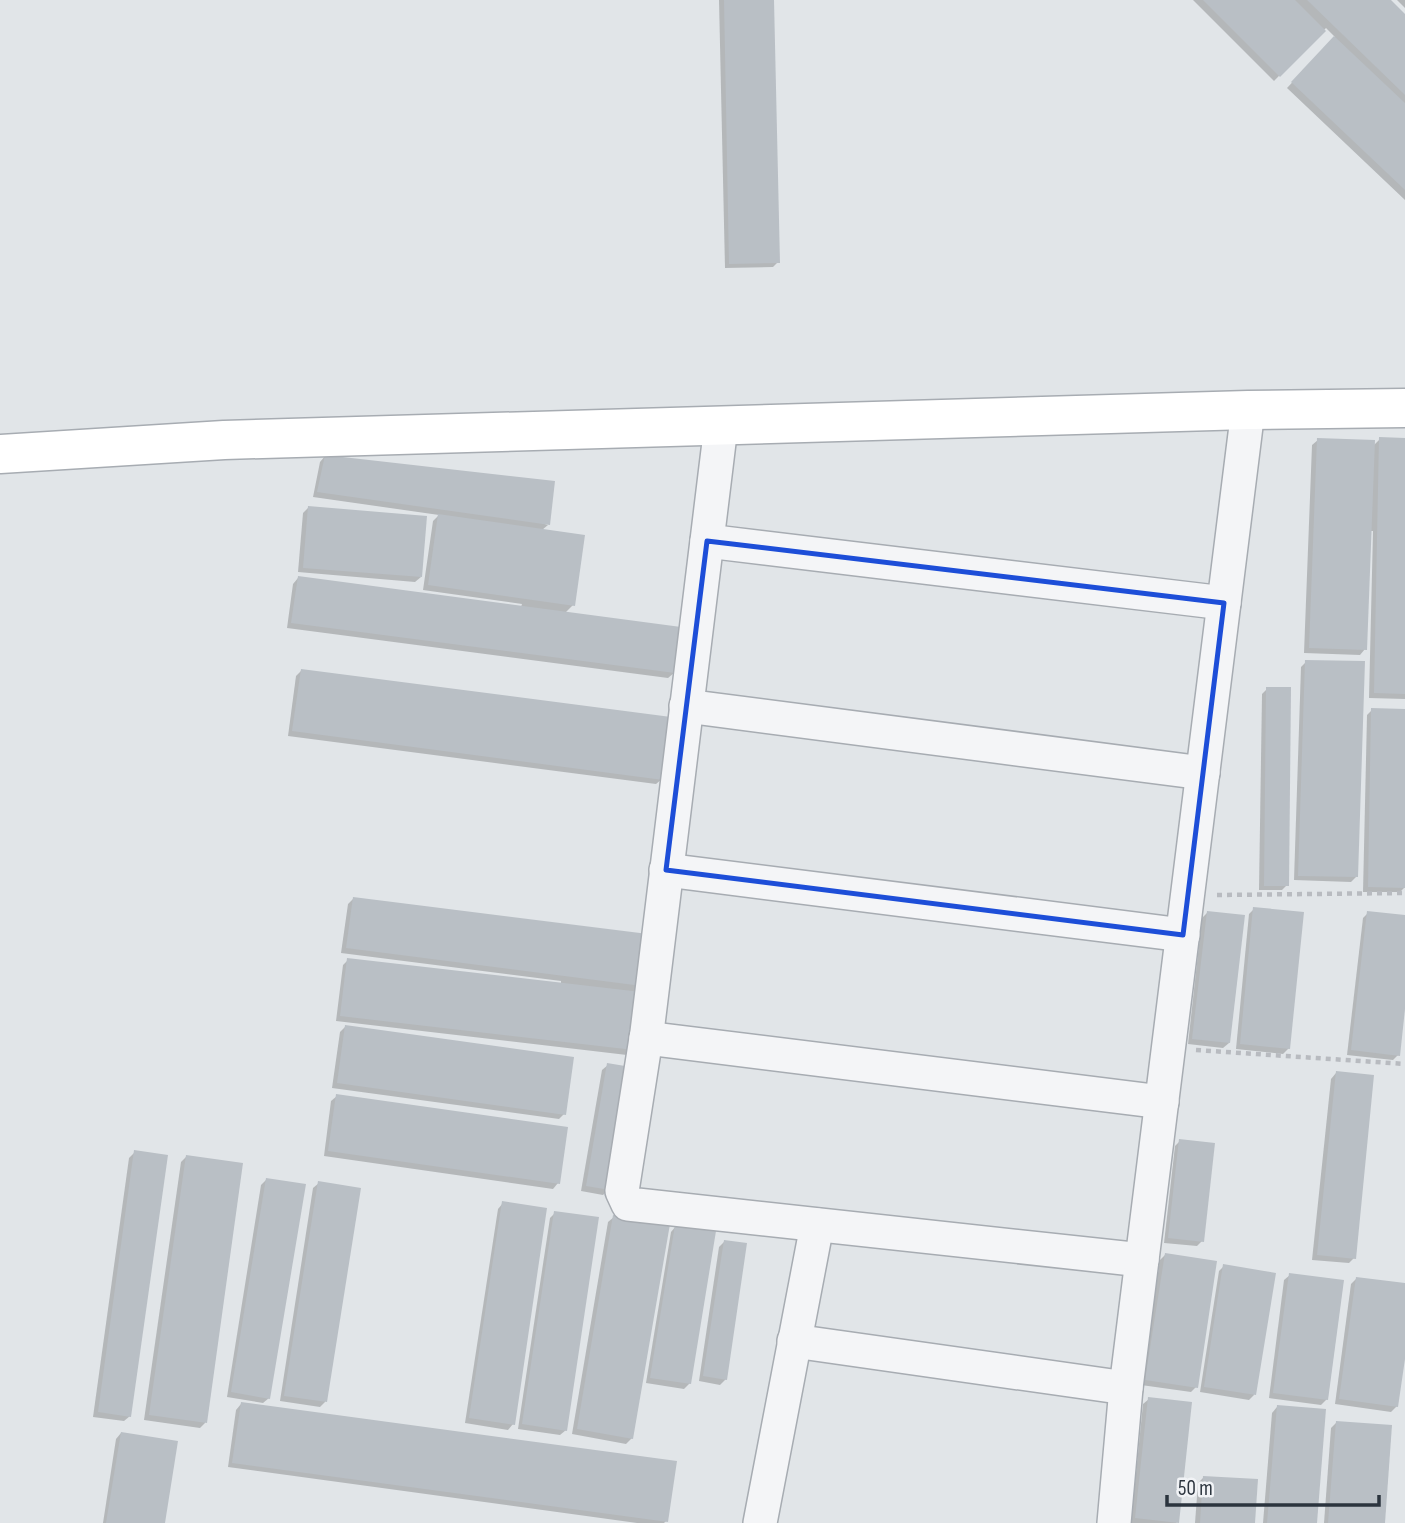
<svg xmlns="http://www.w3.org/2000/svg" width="1405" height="1523" viewBox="0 0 1405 1523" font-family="'Sofia Sans Condensed',sans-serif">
<rect width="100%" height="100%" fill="#e1e5e8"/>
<g fill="#0003">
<polygon points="719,0 772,0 778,262 773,267 725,268"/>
<polygon points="1193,0 1388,0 1405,16 1405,200 1287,88 1335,37 1326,28 1274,81"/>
<polygon points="1397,0 1405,0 1405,8"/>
<polygon points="1380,439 1405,439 1405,699 1369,698 1373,531 1370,531 1365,649 1360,655 1304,653 1312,445 1318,440 1373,446"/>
<polygon points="325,456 548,525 542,530 573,605 565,613 674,673 668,678 287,628 293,584 298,578 521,607 522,604 423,590 433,521 439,515 313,497 320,462"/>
<polygon points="308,508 421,577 415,582 298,572 303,513"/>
<polygon points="1306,662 1356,877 1351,882 1294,880 1301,667"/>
<polygon points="301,671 662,779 656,784 288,736 296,676"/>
<polygon points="1267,689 1287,885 1282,890 1259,890 1262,694"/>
<polygon points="1372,710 1405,711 1405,887 1400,892 1363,892 1367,715"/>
<polygon points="353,899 640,985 633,993 639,994 627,1055 336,1021 343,965 348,960 561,985 561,981 341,953 348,904"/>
<polygon points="1254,909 1289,1048 1283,1054 1236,1049 1249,914"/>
<polygon points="1208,912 1229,1043 1223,1048 1188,1044 1202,918"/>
<polygon points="1368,913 1405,917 1405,994 1398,1055 1393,1060 1347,1055 1363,918"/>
<polygon points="345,1027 564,1114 559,1119 332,1088 340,1032"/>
<polygon points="608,1065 609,1189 603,1195 581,1191 602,1070"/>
<polygon points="1336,1073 1354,1258 1349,1263 1312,1260 1331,1079"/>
<polygon points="337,1096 558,1183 553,1189 324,1156 331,1101"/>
<polygon points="1180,1141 1202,1241 1197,1246 1164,1243 1175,1146"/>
<polygon points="135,1152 130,1416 124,1421 93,1417 129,1158"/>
<polygon points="186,1157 205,1423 200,1428 144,1420 181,1162"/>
<polygon points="267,1179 269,1398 263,1403 227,1397 261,1185"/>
<polygon points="319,1183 325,1402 320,1407 280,1401 313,1188"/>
<polygon points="503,1203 513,1424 508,1430 465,1423 498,1209"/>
<polygon points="555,1213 566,1430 560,1435 518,1429 550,1218"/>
<polygon points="614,1217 632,1438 626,1444 572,1434 608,1222"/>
<polygon points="676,1226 690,1383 684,1389 646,1383 671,1232"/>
<polygon points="724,1242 726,1379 720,1385 699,1381 719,1247"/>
<polygon points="1165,1255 1196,1387 1191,1392 1141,1385 1160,1260"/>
<polygon points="1224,1266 1254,1395 1249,1400 1200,1392 1219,1271"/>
<polygon points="1290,1275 1327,1399 1321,1405 1269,1398 1284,1280"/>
<polygon points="1356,1279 1405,1285 1405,1346 1397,1406 1391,1412 1335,1404 1351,1284"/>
<polygon points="1149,1399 1177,1522 1176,1523 1131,1523 1143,1404"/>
<polygon points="241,1404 666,1521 664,1523 637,1523 228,1467 236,1410"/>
<polygon points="1277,1407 1316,1523 1263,1523 1272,1413"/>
<polygon points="1336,1423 1384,1523 1324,1523 1331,1428"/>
<polygon points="121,1433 163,1523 103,1523 116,1439"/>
<polygon points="1204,1477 1253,1523 1195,1523 1198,1483"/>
</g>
<g fill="#b9bfc5">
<polygon points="724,0 774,0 780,263 729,264"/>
<polygon points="1203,0 1295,0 1326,31 1280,77"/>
<polygon points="1307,0 1391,0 1405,14 1405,95"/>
<polygon points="1334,36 1405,103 1405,190 1291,82"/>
<polygon points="1379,437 1405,438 1405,694 1374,693"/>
<polygon points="1317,438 1375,440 1367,650 1309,648"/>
<polygon points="325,455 555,481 550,525 317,492"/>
<polygon points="308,506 427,516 422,577 303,568"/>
<polygon points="438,514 585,535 575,606 428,585"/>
<polygon points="298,576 681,627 675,673 291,623"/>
<polygon points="1305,660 1365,661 1358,877 1298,876"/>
<polygon points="301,669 671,717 663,780 292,731"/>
<polygon points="1266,687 1291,687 1289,886 1264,886"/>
<polygon points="1371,708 1405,709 1405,888 1368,887"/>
<polygon points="353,897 648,934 642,986 346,948"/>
<polygon points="1253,907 1304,912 1290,1049 1240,1044"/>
<polygon points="1207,911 1245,915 1230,1043 1192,1039"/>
<polygon points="1367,911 1405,915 1405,1009 1400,1056 1351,1050"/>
<polygon points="347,958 641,992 634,1050 340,1016"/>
<polygon points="345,1025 574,1057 566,1115 337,1083"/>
<polygon points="607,1063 631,1067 610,1190 586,1186"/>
<polygon points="1336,1071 1374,1075 1356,1259 1317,1255"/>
<polygon points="336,1094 568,1127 560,1184 328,1151"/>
<polygon points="1179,1139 1215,1143 1204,1242 1168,1238"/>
<polygon points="134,1150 168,1155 131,1417 98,1412"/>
<polygon points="186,1155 243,1163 207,1423 149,1415"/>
<polygon points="266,1178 306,1184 270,1399 231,1392"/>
<polygon points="318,1181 361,1188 327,1402 284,1396"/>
<polygon points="502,1201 547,1208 515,1425 469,1418"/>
<polygon points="554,1211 599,1217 567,1431 522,1424"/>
<polygon points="613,1215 670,1224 633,1439 577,1429"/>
<polygon points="675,1225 716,1231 691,1384 650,1378"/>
<polygon points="724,1240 747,1243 727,1380 703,1376"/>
<polygon points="1165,1253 1217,1261 1198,1388 1145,1380"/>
<polygon points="1223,1264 1276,1273 1256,1395 1204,1387"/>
<polygon points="1289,1273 1344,1280 1328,1400 1273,1393"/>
<polygon points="1356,1277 1405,1283 1405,1359 1398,1407 1339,1399"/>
<polygon points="1148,1397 1192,1402 1179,1523 1135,1518"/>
<polygon points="241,1402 677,1461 668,1522 232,1463"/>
<polygon points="1277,1405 1326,1409 1317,1523 1267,1523"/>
<polygon points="1336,1421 1392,1425 1385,1523 1328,1523"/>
<polygon points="121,1432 178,1441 165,1523 106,1523"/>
<polygon points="1203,1476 1258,1479 1255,1523 1200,1523"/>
</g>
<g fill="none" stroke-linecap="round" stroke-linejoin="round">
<g stroke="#a7acb2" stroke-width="36">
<g id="street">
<polyline points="721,426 647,1032 622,1191 628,1204 1142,1260"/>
<polyline points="707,541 1224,603"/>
<polyline points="686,706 1203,773"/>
<polyline points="666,870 1183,935"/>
<polyline points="646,1038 1162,1102"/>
<polyline points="794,1341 1126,1388"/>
<polyline points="760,1523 817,1225"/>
<polyline points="1114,1523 1126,1388 1248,410"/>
</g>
</g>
<g stroke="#a7acb2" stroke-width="41">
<polyline id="secondary" points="0,454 224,440 1248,410 1405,408"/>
</g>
<g stroke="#b8bbc0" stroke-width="4.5" stroke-dasharray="5 5" stroke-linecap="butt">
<polyline points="1217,895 1405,893"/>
<polyline points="1196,1050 1405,1064"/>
</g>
<use href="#street" stroke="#f4f5f7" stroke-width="33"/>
<use href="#secondary" stroke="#fff" stroke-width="38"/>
</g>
<path fill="none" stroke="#1d4ed8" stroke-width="5" stroke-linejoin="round" d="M 707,541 L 1224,603 L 1183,935 L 666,870 Z"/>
<path d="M1167 1495v10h212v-10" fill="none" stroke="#2b343e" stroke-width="3.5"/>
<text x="1178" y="1495" font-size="21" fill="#2b343e" stroke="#f1f3f6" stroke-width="5" paint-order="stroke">50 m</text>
</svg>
